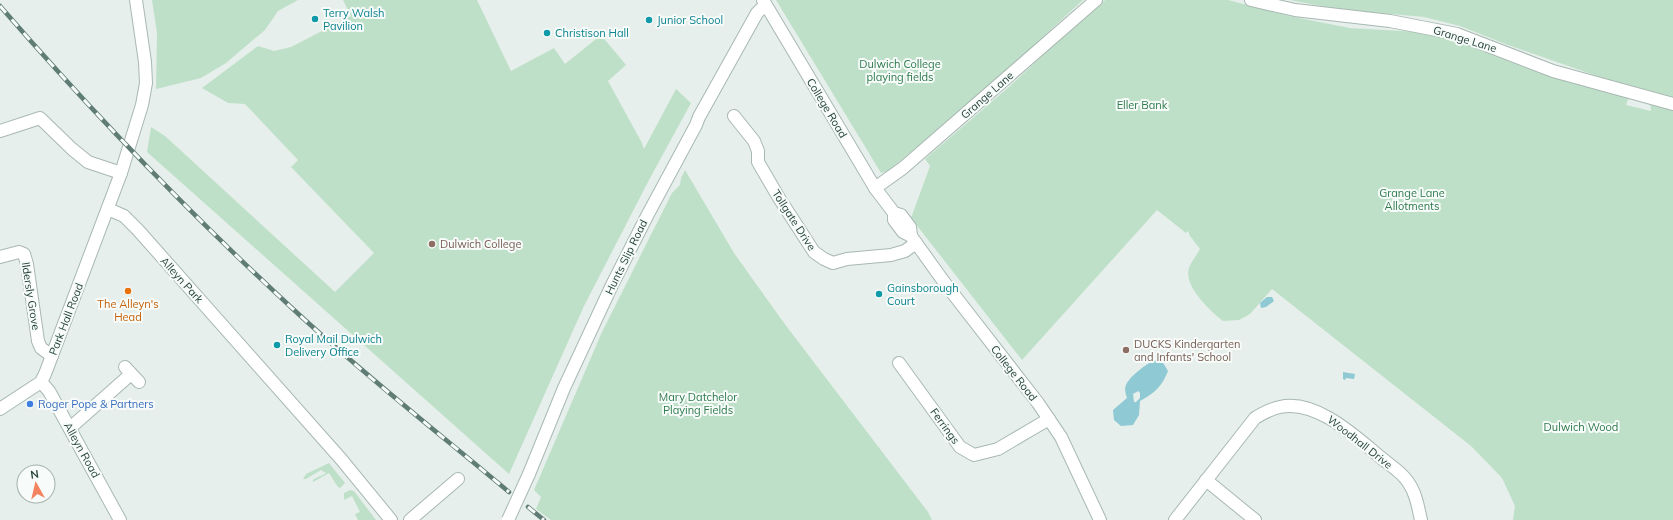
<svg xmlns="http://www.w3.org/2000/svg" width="1673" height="520" viewBox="0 0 1673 520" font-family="Mulish,sans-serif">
<rect width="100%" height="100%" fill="#e6efeb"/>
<g fill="#bfe0c8">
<polygon points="152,0 298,0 278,11 265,30 226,63 201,78 156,89 157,33"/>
<polygon points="343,0 477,0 511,71 554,48 565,64 601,35 626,65 608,81 642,143 644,149 676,89 691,103 649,180 584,306 509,474 147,152 151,127 165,136 335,292 374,253 291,167 298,160 245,104 228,103 202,88 258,46 274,51 291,47 351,16"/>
<polygon points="776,0 1083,0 983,92 888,171 881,173"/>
<path d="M 1106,0 L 1228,0 L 1289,16 L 1350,28 L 1419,32 L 1461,41 L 1540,73 L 1629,97 L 1626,105 L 1651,111 L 1650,99 L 1634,89 L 1508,45 L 1460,26 L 1424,17 L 1336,9 L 1290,0 L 1673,0 L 1673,520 L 1513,520 L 1515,506 L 1502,478 L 1471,446 L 1272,289 L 1250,314 L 1239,320 L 1223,321 C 1211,312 1183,286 1189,268 C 1190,264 1198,253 1200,249 L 1190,236 L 1188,231 L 1186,233 L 1157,210 L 1022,360 L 911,218 L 930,166 L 925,159 L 1010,86 L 1100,2 Z"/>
<polygon points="685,170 734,253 784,323 928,512 932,520 551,520 536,509 541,497 534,490 602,332 672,193 680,185 681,178"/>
<path d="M 329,463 L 345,483 L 340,488 L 338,487 L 329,473 L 313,482 L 313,480 C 318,476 322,476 326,473 L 321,470 L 306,479 L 303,479 L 306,474 Z"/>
<polygon points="350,490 354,491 376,520 358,520 355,514 360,512 352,496 344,500 344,493"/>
</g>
<g fill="#8ec9d4" fill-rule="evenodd">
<polygon points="1267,297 1272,297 1274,301 1266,307 1261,308 1260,303"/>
<path d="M 1155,360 L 1162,361 L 1168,371 C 1162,386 1155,393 1140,401 L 1139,415 L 1133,425 L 1121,426 L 1114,420 L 1113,410 L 1127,398 C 1126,394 1124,390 1126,385 C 1130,376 1146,364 1155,360 ZM 1138,391 L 1140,393 L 1140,398 L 1136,402 L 1134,402 L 1133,394 Z"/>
<polygon points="1343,372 1355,374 1354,379 1346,378 1345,380 1343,379"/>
</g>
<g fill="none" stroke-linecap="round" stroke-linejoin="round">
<g stroke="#a8b8b2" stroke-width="14">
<g id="minor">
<polyline points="763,0 875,188 894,213 901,215 910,227 911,236"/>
<polyline points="1251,0 1295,10 1390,21 1457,34 1553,71 1673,104"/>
<polyline points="734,116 754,141 758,151 758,162 779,198 814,252 824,259 833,263 847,259 891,255 905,251 916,243"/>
<polyline points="0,131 40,118 72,149 88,162 121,173"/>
<polyline points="875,188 903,168 1096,0"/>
<polyline points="108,209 124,216 138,230 341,459 391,520"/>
<polyline points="894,213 894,220 903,232 911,236 944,282 1038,403 1061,437 1100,520"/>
<polyline points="0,257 19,252 24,254 27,264 38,341 41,348 52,356"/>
<polyline points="899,363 960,447 974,455 998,449 1049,419"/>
<polyline points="125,367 139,382"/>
<polyline points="41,382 49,391 120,520"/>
<polyline points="0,409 41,382 45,374 121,173 142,105 146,83 145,62 136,0"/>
<polyline points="70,428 131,374"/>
<polyline points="529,474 564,388 612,285 647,216 696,125 699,117 757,13 765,5"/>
<polyline points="1206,480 1255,520"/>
<polyline points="410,520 458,479"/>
<path d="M 1175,520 L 1255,418 C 1263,413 1271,409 1280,407 C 1315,399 1354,435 1379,456 C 1388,464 1402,472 1408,482 C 1416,493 1418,507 1421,520"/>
</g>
</g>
<use href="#minor" stroke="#fff" stroke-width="12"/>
<g stroke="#5f7d75" stroke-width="4.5">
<g id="rail">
<path d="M 0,6 C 92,112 190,214 293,309 C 362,373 436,431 509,492"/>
<polyline points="517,498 520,501"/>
<polyline points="528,507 544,520"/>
</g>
</g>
<use href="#rail" stroke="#f7fbf9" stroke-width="3" stroke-dasharray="9" stroke-linecap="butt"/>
<g stroke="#a8b8b2" stroke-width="14" stroke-linecap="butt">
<polyline id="minor-bridge" points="508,520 529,474"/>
</g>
<use href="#minor-bridge" stroke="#fff" stroke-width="12"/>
</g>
<g fill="#0f9aa8" stroke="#f7fbf9" stroke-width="1.5">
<circle cx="315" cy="19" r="4"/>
<circle cx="649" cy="20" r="4"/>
<circle cx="547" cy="33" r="4"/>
<circle cx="879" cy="294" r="4"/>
<circle cx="277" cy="345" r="4"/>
</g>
<g fill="#8d6e63" stroke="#f7fbf9" stroke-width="1.5">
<circle cx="432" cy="244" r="4"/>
<circle cx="1126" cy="350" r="4"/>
</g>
<circle fill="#e8710a" stroke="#f7fbf9" stroke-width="1.5" cx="128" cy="291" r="4"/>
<circle fill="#3f7fe0" stroke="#f7fbf9" stroke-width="1.5" cx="30" cy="404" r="4"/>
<g text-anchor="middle" stroke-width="4" stroke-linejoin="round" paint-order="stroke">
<g font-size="11" fill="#0d838f" stroke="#f7fbf9" text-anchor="start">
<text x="323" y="17">Terry Walsh<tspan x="323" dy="13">Pavilion</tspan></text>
<text x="657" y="24">Junior School</text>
<text x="555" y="37">Christison Hall</text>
<text x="887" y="292">Gainsborough<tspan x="887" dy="13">Court</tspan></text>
<text x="285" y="343">Royal Mail Dulwich<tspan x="285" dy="13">Delivery Office</tspan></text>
</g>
<g font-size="11" fill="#24423a" stroke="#f7fbf9">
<text transform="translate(1465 39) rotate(17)" y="4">Grange Lane</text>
<text transform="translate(987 95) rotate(-41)" y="4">Grange Lane</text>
<text transform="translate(827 108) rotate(59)" y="4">College Road</text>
<text transform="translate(794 220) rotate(57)" y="4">Tollgate Drive</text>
<text transform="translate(626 257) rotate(-64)" y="4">Hunts Slip Road</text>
<text transform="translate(182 280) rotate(48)" y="4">Alleyn Park</text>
<text transform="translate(31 296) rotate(81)" y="4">Ildersly Grove</text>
<text transform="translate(66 319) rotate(-69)" y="4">Park Hall Road</text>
<text transform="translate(1014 373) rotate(52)" y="4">College Road</text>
<text transform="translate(945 426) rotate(54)" y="4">Ferrings</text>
<text transform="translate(1360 442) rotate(38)" y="4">Woodhall Drive</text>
<text transform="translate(82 450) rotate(61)" y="4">Alleyn Road</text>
</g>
<g font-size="11" fill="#2d7a4b" stroke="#f7fbf9">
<text x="900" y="68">Dulwich College<tspan x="900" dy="13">playing fields</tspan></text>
<text x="1142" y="109">Eller Bank</text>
<text x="1412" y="197">Grange Lane<tspan x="1412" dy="13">Allotments</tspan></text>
<text x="698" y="401">Mary Datchelor<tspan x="698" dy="13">Playing Fields</tspan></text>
<text x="1581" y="431">Dulwich Wood</text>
</g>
<g font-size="11" fill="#785e54" stroke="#f7fbf9" text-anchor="start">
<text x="440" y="248">Dulwich College</text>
<text x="1134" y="348">DUCKS Kindergarten<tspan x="1134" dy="13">and Infants' School</tspan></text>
</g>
<g font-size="11" fill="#c56008" stroke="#f7fbf9">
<text x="128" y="308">The Alleyn's<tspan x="128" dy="13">Head</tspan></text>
</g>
<g font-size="11" fill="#366cbe" stroke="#f7fbf9" text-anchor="start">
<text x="38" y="408">Roger Pope &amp; Partners</text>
</g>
</g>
<g transform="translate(36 484) rotate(352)"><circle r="19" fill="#f7fbf9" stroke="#a3b1ad"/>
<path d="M0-3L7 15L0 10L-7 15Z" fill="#f4845f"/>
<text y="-6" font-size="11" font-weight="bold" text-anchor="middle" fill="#24423a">N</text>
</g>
</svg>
